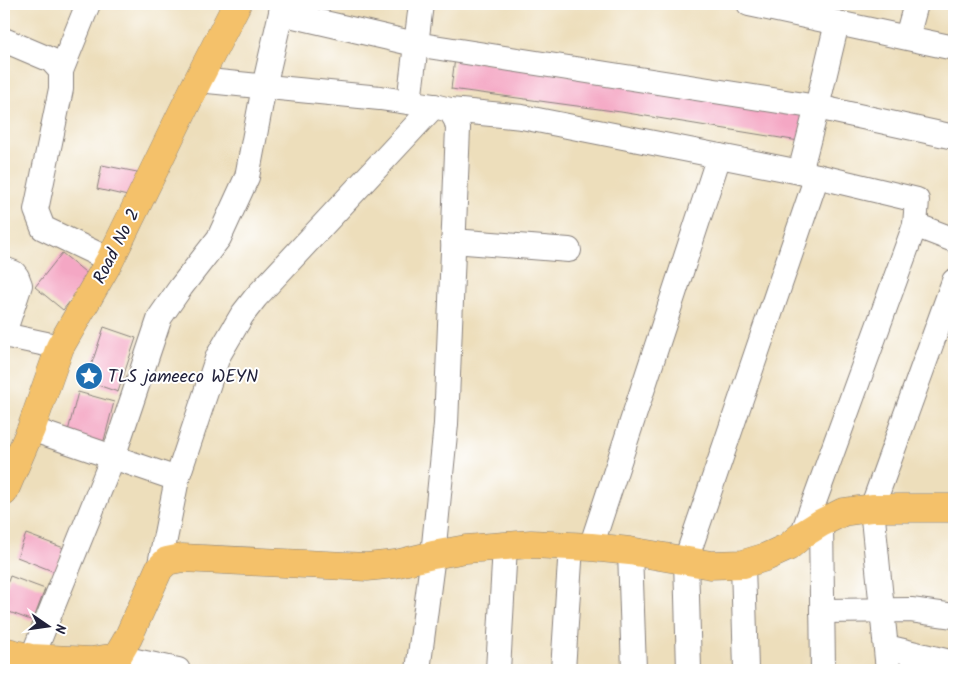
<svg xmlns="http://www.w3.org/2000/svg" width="958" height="674" viewBox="0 0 958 674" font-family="Kalam,sans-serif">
<rect width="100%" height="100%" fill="#fff"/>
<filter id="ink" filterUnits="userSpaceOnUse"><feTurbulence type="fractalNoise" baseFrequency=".02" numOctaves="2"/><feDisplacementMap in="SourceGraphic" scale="10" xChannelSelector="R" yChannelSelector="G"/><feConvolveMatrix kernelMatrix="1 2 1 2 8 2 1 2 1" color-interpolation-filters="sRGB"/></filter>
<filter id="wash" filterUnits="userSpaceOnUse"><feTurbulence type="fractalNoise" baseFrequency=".0096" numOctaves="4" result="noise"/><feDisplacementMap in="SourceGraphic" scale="20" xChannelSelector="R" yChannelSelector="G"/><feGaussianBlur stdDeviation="1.12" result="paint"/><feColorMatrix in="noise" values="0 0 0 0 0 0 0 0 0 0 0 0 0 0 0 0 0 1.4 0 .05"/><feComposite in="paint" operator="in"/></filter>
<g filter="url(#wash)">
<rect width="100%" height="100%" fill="#eddebb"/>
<g id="blocks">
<g fill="#f4a7c4">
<polygon points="455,58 804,110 799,141 621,112 451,89"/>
<polygon points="102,165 137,172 132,197 97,189"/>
<polygon points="62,253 90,276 63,310 35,287"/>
<polygon points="104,327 136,338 118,392 86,381"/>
<polygon points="78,392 114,402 102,448 66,439"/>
<polygon points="26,534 64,548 55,572 17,557"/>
<polygon points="10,576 45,589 33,621 4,610 4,592"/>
</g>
</g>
</g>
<g filter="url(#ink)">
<use href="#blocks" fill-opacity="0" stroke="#88807b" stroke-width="1"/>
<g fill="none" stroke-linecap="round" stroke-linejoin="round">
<g stroke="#88807b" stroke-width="26">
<g id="minor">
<polyline points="749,4 954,48"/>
<polyline points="281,13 415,44 817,107 954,137"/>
<polyline points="907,37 916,4"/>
<polyline points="4,40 51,60 61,71 61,89 36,210 43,228 110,260"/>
<polyline points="61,71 88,4"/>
<polyline points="198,80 380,98 434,106 450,110 456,120 458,128 446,424 433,555 418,670"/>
<polyline points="409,102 421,4"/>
<polyline points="450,110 522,117 800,172 917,200 915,225 802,535"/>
<polyline points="800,172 817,107 837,23"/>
<polyline points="915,225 954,240"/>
<polyline points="453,241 569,250"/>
<polyline points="4,269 14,273 17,277 20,285 4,333"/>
<polyline points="4,335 60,347"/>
<polyline points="31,429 177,479"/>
<polyline points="821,523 823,670"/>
<polyline points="591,547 719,156"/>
<polyline points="630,551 634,670"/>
<polyline points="743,564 746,670"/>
<polyline points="159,569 177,479 218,356 242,315 256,297 434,106"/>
<polyline points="822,611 911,610 954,616"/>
<polyline points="886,647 954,663"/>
<polyline points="117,657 178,670"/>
<polyline points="27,670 113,457 160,317 181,287 219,238 247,177 264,87 283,4"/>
<polyline points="498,670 505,546"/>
<polyline points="563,670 571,546"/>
<polyline points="689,670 686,560 817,176"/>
<polyline points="888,670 872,508 954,281"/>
</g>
</g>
<g stroke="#88807b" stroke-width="29">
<g id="major">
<polyline points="4,492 31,429 60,347 110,260 198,80 237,4"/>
<polyline points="4,651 31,658 91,661 117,657 128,638 159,569 167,561 182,558 367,567 395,564 433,555 466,549 531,544 591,547 630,551 711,565 743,564 766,557 788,547 802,535 821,523 843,512 872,508 954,508"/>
</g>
</g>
<use href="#minor" stroke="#fff" stroke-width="24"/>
<use href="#major" stroke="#f4c16a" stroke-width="28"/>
</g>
</g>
<defs>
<g id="sight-disc" transform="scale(1.4375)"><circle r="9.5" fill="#1f6fb2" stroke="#fff"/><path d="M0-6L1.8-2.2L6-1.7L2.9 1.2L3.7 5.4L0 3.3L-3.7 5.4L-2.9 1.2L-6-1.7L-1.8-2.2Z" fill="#fff"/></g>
</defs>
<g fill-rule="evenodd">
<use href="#sight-disc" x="89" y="376"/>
</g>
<g text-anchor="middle" stroke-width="4" stroke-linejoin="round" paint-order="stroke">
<g font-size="18" fill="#22223b" stroke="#fff">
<text transform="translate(116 246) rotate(-63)" y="6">Road No 2</text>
</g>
<g font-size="18" fill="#22223b" stroke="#fff" text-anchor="start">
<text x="108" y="382">TLS jameeco WEYN</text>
</g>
</g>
<rect width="958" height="674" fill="none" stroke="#fff" stroke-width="20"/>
<g transform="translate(48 626) rotate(103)" stroke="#ffffff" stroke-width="4" paint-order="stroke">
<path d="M0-4L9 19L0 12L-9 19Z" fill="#22223b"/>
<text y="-8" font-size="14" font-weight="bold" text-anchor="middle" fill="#22223b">N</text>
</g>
</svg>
